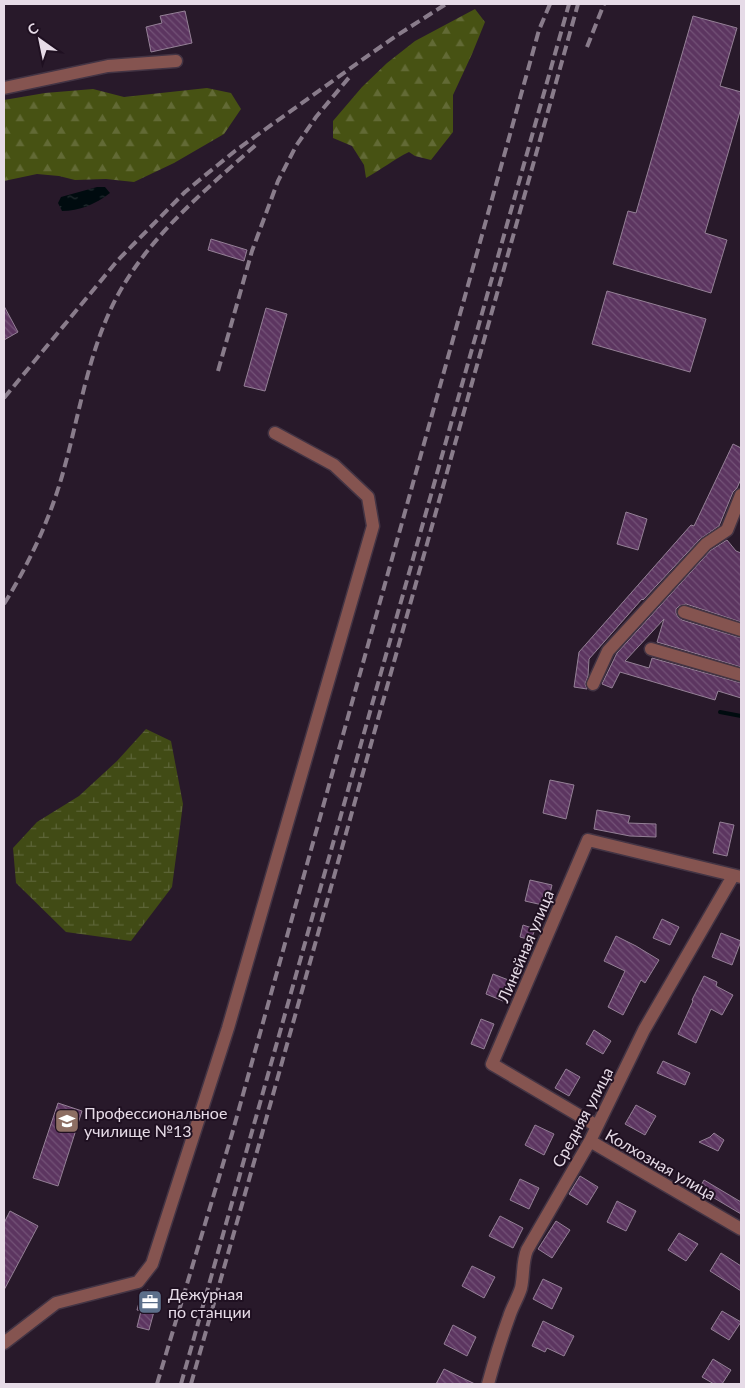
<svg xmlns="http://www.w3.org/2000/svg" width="745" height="1388" font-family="Lato,sans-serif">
  <defs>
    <pattern id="forest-firs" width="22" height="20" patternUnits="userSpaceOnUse" patternTransform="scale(1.25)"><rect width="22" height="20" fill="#475213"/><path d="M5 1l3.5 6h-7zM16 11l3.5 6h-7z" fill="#626a35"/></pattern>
    <pattern id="wetland-marsh" width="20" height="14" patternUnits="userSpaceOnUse" patternTransform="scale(1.25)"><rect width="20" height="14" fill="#414b15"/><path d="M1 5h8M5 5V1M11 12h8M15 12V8" fill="none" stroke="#5c6437"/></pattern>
    <pattern id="water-ripples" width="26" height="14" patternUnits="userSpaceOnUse" patternTransform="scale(1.25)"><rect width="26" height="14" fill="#000b0f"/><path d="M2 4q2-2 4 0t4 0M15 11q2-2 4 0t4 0" fill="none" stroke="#252e32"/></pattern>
    <pattern id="building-back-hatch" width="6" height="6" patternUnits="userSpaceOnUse" patternTransform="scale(1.25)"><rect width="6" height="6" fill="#5c3560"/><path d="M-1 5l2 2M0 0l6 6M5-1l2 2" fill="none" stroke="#735277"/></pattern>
  </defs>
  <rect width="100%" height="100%" fill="#28192a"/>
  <!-- forest -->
  <path fill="url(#forest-firs)" d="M475 9 485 22 472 54 453 95V132L431 160 415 156 409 152C394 159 381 170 366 178L364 165 352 146 333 138V121L362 87 387 63 415 41Z
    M207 88 231 93 241 109 224 134 174 163 134 182 106 179 75 180 59 176 37 174 4 181V100L45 93 93 89 124 97Z"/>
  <!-- wetland -->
  <path fill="url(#wetland-marsh)" d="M146 729 171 741 183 804 172 887 131 941 66 932 16 883 13 848 37 822 79 796 117 761Z"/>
  <!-- water -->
  <path fill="url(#water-ripples)" d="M97 187H105L110 193C96 204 79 211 62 211L58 203 61 197Z"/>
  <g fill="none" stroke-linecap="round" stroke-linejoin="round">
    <!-- stream -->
    <path stroke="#000b0f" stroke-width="4" d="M720 712 741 716"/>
  </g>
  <!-- building -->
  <path fill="url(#building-back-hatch)" stroke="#948096" d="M185 11 192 43 151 52 146 27 162 23 160 16Z
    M693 16 737 28 720 86 741 92V108L705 233 727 240 711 293 613 264 628 211 636 213Z
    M211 239 247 250 244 261 208 250Z
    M607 291 706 319 690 372 592 344Z
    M4 306 18 332 4 340Z
    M266 308 287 314 265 391 244 386Z
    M733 444 741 448V479L737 488 733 492 719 526 700 539 643 600 642 599 589 659 588 676 585 684 587 689 574 687 579 652 691 525 694 526Z
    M626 512 647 519 638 550 617 544Z
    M727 540 736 551 741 553V622L686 604 679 606 676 609V613L678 617 682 620 741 638V667L657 642 664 619 625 661 649 668 652 658 741 683V698L718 691 715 700 620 672 612 688 602 684 617 653 711 550Z
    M550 780 574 785 566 819 543 813Z
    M597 810 630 816 628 823 656 824V837L630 836 594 829Z
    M720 822 734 825 727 856 713 853Z
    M530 880 552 885 547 906 525 901Z
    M662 919 679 927 670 945 653 938Z
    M523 925 535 929 531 940 520 937Z
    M721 933 741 941 732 965 712 957Z
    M616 936 636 946 659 960 645 983 641 980 623 1015 608 1007 625 971 604 961Z
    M493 974 511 981 503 1001 486 994Z
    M704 976 717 982 716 986 733 995 722 1015 711 1009 696 1043 678 1034 693 1001 692 1000Z
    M481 1019 494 1024 484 1049 471 1044Z
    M594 1030 611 1041 603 1054 586 1044Z
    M663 1061 690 1073 685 1085 657 1073Z
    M566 1069 580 1077 569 1096 555 1088Z
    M58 1103 82 1111 58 1186 33 1178Z
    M636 1105 656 1116 645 1135 625 1124Z
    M535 1125 554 1134 544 1155 525 1145Z
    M714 1133 724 1140 718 1151 699 1142 710 1137Z
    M580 1176 598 1187 587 1205 569 1194Z
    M520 1179 539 1188 529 1209 510 1200Z
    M704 1180 741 1202V1214L699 1189Z
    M617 1201 636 1211 626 1231 607 1222Z
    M10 1211 38 1226 4 1290V1223Z
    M500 1216 523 1228 513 1248 489 1236Z
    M556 1221 570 1230 552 1258 538 1249Z
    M679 1233 698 1244 686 1261 668 1250Z
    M721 1253 741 1266V1291L710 1271Z
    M472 1266 495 1277 484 1298 462 1286Z
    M543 1279 562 1288 552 1309 533 1299Z
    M147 1290 159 1293 149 1330 137 1327 141 1311 137 1310 141 1295 145 1296Z
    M722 1311 741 1322 729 1340 711 1329Z
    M543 1321 574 1336 564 1356 547 1348 545 1352 532 1346Z
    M453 1325 476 1337 467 1356 444 1344Z
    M713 1359 731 1370 722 1384H714L702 1377Z
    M444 1369 475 1384H436Z"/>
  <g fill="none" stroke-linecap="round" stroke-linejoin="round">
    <defs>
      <path id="minor" d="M4 88 108 66 176 61
        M684 612 741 630
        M651 649 741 675
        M593 684 608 651 706 544 727 530 741 495
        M597 1126 492 1064 588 840 741 877
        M590 1141 741 1229
        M4 1343 56 1303 138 1282 152 1264 228 1028 373 526 368 497 334 465 275 433
        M488 1384C494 1362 501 1339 509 1317 512 1307 518 1298 521 1288 524 1275 522 1262 527 1250L590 1141 644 1030 733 876"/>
    </defs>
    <!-- minor casing -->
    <use href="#minor" stroke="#433444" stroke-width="15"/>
    <!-- minor -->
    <use href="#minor" stroke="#855450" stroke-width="12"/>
    <!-- rail -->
    <path stroke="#897c8b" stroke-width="4" stroke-dasharray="10 5" stroke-linecap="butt" d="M587 47 604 4
      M218 371 252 251 278 181 296 146 316 117 352 74
      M4 398 118 260 185 192 203 177 235 151 359 62 396 36 446 4
      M4 604C30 562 51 517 64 469 81 408 90 341 123 286 157 229 209 187 258 143
      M157 1384 232 1134 539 30 550 4
      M181 1384 569 4
      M191 1384 260 1141 578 4"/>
  </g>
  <!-- icons -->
  <defs>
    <symbol id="university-square" viewBox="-11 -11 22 22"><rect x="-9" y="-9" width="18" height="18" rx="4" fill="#8d6e63" stroke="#1f1021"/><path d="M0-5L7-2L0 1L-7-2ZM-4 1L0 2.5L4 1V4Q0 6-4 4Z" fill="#fff"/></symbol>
    <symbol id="office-square" viewBox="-11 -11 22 22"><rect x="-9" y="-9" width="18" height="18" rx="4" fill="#5c6f8a" stroke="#1f1021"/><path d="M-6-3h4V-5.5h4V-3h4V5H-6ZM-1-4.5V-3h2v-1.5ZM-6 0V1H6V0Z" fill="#fff"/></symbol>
  </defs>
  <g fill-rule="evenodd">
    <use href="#university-square" x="53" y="1107" width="28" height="28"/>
    <use href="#office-square" x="136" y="1288" width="28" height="28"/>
  </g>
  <g text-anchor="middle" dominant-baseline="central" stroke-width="4" stroke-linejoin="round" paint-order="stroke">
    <!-- street labels -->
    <g font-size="16" fill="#e6dbe7" stroke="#1f1021">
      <text transform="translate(525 946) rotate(-67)">Линейная улица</text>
      <text transform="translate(582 1117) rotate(-62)">Средняя улица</text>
      <text transform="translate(661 1164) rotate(30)">Колхозная улица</text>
    </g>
    <!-- poi labels -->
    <g font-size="16" fill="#e6dbe7" stroke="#1f1021" text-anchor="start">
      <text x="84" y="1112">Профессиональное<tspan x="84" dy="18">училище №13</tspan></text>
      <text x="168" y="1293">Дежурная<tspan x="168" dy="18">по станции</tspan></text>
    </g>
  </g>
  <!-- border -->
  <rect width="745" height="1388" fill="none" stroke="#e6dbe7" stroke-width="10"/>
  <!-- north arrow -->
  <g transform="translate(40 40) rotate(327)" stroke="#1f1021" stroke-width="4" paint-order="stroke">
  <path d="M0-4L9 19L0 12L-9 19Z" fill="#e6dbe7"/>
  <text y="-8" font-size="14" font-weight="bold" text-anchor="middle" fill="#e6dbe7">С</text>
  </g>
</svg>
